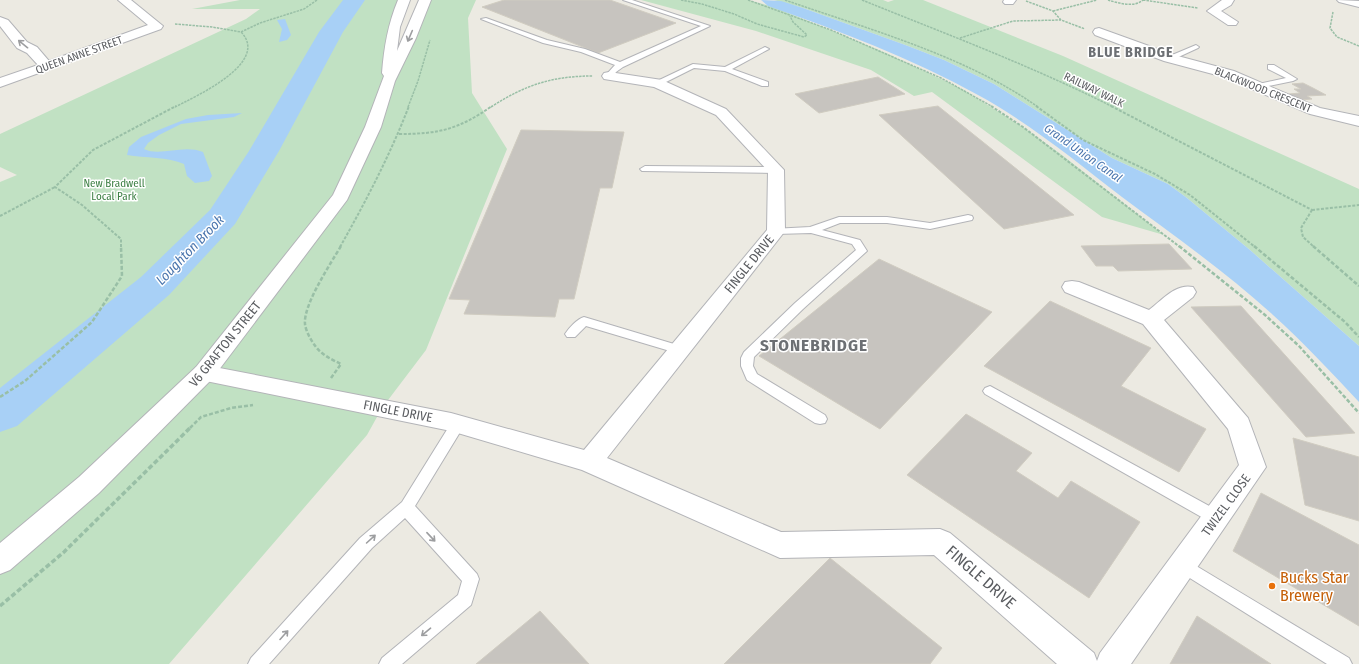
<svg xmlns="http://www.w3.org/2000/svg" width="1359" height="664" font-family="'Fira Sans Condensed',sans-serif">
  <rect width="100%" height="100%" fill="#eceae2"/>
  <!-- green -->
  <path fill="#c1e1c3" d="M240 0H404L388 79 423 0H476L468 18 472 93 507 149 426 350 382 408 367 435 169 664H0V182L17 175 0 167V134L246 19 260 9H192Z
    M641 0H748L774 7 886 53 962 89 1023 127 1062 155 1164 235 1102 217 932 92 914 96 871 70 756 31Z
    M774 0H883L888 2 894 0H923L1063 56 1359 189V346L1250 250 1187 198 1168 184 1112 158 994 84 944 60 908 46 803 8Z"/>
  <!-- water -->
  <path fill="#a8d0f6" d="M761 0 781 1 803 8 908 46 944 60 994 84 1112 158 1168 184 1187 198 1250 250 1359 346V402C1331 372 1303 342 1273 315 1226 272 1173 235 1122 197 1077 162 1028 122 978 95 911 58 840 31 768 6Z
    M285 19 291 35 287 40 279 42 282 29 277 20Z
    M242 113 234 117 181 124 159 135 148 143 144 149C160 157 183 144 203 152L212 176 209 181 195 183 187 176 184 164C168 157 145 158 127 155L129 147 141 137 186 119 208 115Z"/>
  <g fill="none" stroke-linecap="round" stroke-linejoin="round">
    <!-- river -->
    <path fill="#a8d0f6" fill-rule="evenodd" d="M343 0H365L343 32 279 151 235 224 169 295 17 426 0 432V388L141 277 210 210 249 151 319 32Z"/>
  </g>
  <!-- building -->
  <path fill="#c7c4bf" stroke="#d0ccc1" d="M504 0H610L676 23 598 53 482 7Z
    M878 77 905 94 819 113 795 94Z
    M1303 83 1313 88 1326 95 1307 96 1312 99 1300 100 1289 94 1300 93 1294 89H1301L1292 84Z
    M938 106 1074 215 1004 229 879 115Z
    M521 130 624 132 612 188H600L574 299H559L555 317 464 314 470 300 449 299Z
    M1169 244 1192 269 1118 271 1113 266H1096L1081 246Z
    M879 259 992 312 880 429 759 356Z
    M1050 301 1151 348 1121 386 1206 429 1179 472 984 366Z
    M1241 306 1355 433 1306 437 1191 307Z
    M966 414 1032 453 1016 471 1058 498 1071 481 1140 522 1089 598 907 475Z
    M1293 438 1359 457V521L1305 505Z
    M1261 493 1359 545V626L1233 551Z
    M830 558 942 648 930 664H724Z
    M540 611 589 664H476Z
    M1197 616 1271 664H1170Z"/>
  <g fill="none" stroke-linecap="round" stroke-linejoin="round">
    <defs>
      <path id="service" d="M623 0H632L710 26 623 67 616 72 612 78H609L605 76 615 65 581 52 543 43 481 19 486 18 547 40 585 49 620 62 701 26Z
        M1196 45 1199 47 1198 48 1172 60H1166L1165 58Z
        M765 47 769 49 767 50 732 69 768 82V86H762L725 71 694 68 660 85H654L653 83 693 64 725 67Z
        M1268 65H1274L1297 79 1293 81 1254 89V85L1286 78 1268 69Z
        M645 166 776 167 781 170 776 173 642 171 640 169Z
        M968 215 972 216 973 218 972 220 930 229 887 223H840L822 230 860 240 867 251 803 309 754 357 753 366 757 374 825 415 827 419 825 423 820 424 815 423 747 380 741 366V358L744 352 795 303 856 250 852 244 811 233 776 234 771 231 772 229 810 227 839 217H887L930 223Z
        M584 317 684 347 686 350 684 353 680 354 586 326 575 337H567L565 334C569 328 577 319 584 317Z
        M990 386 1222 513 1225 518 1222 523 1217 524 1212 523 985 394 983 391 985 388Z
        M458 419 463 420 465 424 415 506 477 574 479 579 471 605 402 664H379L382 658 458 595 462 581 405 518 372 548 269 664H248L251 658 360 538 402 502 453 420Z
        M1183 558 1349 658 1352 664H1327L1177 570 1175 565 1177 560Z"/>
      <path id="minor" d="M118 0H131L163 26 161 29 0 87V78L38 65 27 53 17 48 0 26V17L8 20 27 42 37 47 49 61 148 25Z
        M1004 0H1016L1013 4H1005L1003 2Z
        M1222 0H1234L1231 5 1221 11 1238 22 1236 25H1228L1207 11Z
        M1337 0 1359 1V7L1339 2Z
        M1099 28 1174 55 1234 71 1320 108 1359 116V126L1310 114 1224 77 1164 61 1095 35 1093 32 1095 29Z
        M609 72 662 80 726 109 784 170 785 231 607 458 781 532 940 529 950 533 1094 653 1097 661 1100 653 1239 465 1228 429 1143 324 1065 292 1062 287 1065 282 1072 281 1079 282 1149 310C1162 300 1176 283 1193 287L1196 292 1193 297 1164 320 1248 418 1266 467 1131 664H1057L934 555 780 558 582 470 451 431 196 379 192 373 196 367 204 365 451 413 584 450 767 230 768 171 716 115 654 87 604 79 602 76 604 73Z"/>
      <path id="tertiary" d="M398 0H410L400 27 397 51 419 0H431L416 38 395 81 381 127 347 200 212 379 99 493 10 570 0 574V543L79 477 196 367 333 195 365 127 384 76 382 73C384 47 388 24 398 0Z"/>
    </defs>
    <!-- service casing -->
    <use href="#service" stroke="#b3b4b8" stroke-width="2"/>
    <!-- minor casing -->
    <use href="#minor" stroke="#b3b4b8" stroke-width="2"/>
    <!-- tertiary casing -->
    <use href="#tertiary" stroke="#b3b4b8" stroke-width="2"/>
    <!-- path-far3 -->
    <path stroke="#99bfa6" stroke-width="1.5" stroke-dasharray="2.5 1" stroke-linecap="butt" d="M681 0 702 4 734 14 757 24 804 37 807 35 793 22 790 16
      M748 0 831 30 941 78 993 107
      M785 0C868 29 966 56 1038 107
      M862 0C946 34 1032 66 1113 107
      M1108 0C1118 3 1134 8 1143 0
      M1143 0 1198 8
      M1026 1 1053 11 1061 20 1085 29
      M1053 11 1097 0
      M1333 12 1330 28 1337 37 1359 46
      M175 24 212 27 241 32 260 23 304 9 317 0
      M960 38 1013 21 1061 20
      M175 107C194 97 271 63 241 32
      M408 107 418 81 430 40
      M491 107C525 85 552 76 593 76"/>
    <!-- path-far2 -->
    <path stroke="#99bfa6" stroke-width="2" stroke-dasharray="3 1.5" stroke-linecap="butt" d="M991 106 1023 127 1180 247
      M1036 106 1083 140 1155 174 1190 195 1255 247
      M1111 106 1312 210
      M399 134C440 134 459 129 492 106
      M1312 210 1301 228 1303 237 1314 247
      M1312 210 1359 205
      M0 216 55 187
      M121 247V239L82 205 55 187 93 150 176 106
      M340 247C366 201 390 155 409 106"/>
    <!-- path-far1 -->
    <path stroke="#99bfa6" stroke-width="2.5" stroke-dasharray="4 2" stroke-linecap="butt" d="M1179 246 1265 315 1299 346 1359 413
      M1254 246 1345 322 1359 337
      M1313 246 1359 286
      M331 378 341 364C335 361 328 358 322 353 315 348 306 333 305 324 303 305 331 263 341 246
      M0 397 25 381 92 322 122 276 121 246
      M190 428 201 417 231 408 253 405"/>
    <!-- path -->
    <path stroke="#99bfa6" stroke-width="3.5" stroke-dasharray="5 2.5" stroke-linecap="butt" d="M0 606 64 552 191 427"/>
    <!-- service -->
    <use href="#service" fill="#fff" fill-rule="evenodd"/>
    <!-- minor -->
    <use href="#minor" fill="#fff" fill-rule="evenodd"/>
    <!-- tertiary -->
    <use href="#tertiary" fill="#fff" fill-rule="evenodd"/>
  </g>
  <!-- one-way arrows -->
  <defs><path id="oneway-shaft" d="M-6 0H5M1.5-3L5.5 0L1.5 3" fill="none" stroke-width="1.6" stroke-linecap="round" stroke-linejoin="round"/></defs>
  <g stroke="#9d9ea0">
    <use href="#oneway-shaft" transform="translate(410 36) rotate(113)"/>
    <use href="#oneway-shaft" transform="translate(23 44) rotate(-141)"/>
    <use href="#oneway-shaft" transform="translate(431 537) rotate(47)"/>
    <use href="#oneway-shaft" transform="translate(371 539) rotate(-42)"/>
    <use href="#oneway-shaft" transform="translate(426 632) rotate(140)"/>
    <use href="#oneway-shaft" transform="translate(284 635) rotate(-48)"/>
  </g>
  <!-- markers -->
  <circle fill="#e8710a" stroke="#fff" stroke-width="1.5" cx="1272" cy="586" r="4"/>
  <g text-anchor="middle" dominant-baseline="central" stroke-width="3" stroke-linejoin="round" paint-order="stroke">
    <!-- far-street labels -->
    <g font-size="11" fill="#5b5d61" stroke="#fff">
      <text transform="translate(79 55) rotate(-20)">QUEEN ANNE STREET</text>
      <text transform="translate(1094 90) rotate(26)">RAILWAY WALK</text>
      <text transform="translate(1263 90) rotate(22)">BLACKWOOD CRESCENT</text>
    </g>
    <!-- far-park labels -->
    <g font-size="11" fill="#3c7f43" stroke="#fff">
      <text x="114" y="183">New Bradwell<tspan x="114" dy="13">Local Park</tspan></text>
    </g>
    <!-- far-water labels -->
    <g font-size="12" font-style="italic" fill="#4b76ae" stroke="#fff">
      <text transform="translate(1083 153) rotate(35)">Grand Union Canal</text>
    </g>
    <!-- street labels -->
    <g font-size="13" fill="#5b5d61" stroke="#fff">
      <text transform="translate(749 264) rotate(-51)">FINGLE DRIVE</text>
      <text transform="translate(225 344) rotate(-51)">V6 GRAFTON STREET</text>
      <text transform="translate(398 411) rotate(11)">FINGLE DRIVE</text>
      <text transform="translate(1226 505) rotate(-54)">TWIZEL CLOSE</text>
    </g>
    <!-- far-district labels -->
    <g font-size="14" font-weight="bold" letter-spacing="1" fill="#6c6f73" stroke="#fff">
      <text x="1131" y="52">BLUE BRIDGE</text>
    </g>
    <!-- water labels -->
    <g font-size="14" font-style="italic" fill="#4b76ae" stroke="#fff">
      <text transform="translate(190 250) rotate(-46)">Loughton Brook</text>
    </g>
    <!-- near-street labels -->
    <g font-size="16" fill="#5b5d61" stroke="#fff">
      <text transform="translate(981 577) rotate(41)">FINGLE DRIVE</text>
    </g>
    <!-- near-food labels -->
    <g font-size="16" fill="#c56008" stroke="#fff" text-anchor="start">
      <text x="1280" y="577">Bucks Star<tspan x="1280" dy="18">Brewery</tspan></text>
    </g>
    <!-- district labels -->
    <g font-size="17" font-weight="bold" letter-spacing="1" fill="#6c6f73" stroke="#fff">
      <text x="814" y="345">STONEBRIDGE</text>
    </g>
  </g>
</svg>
